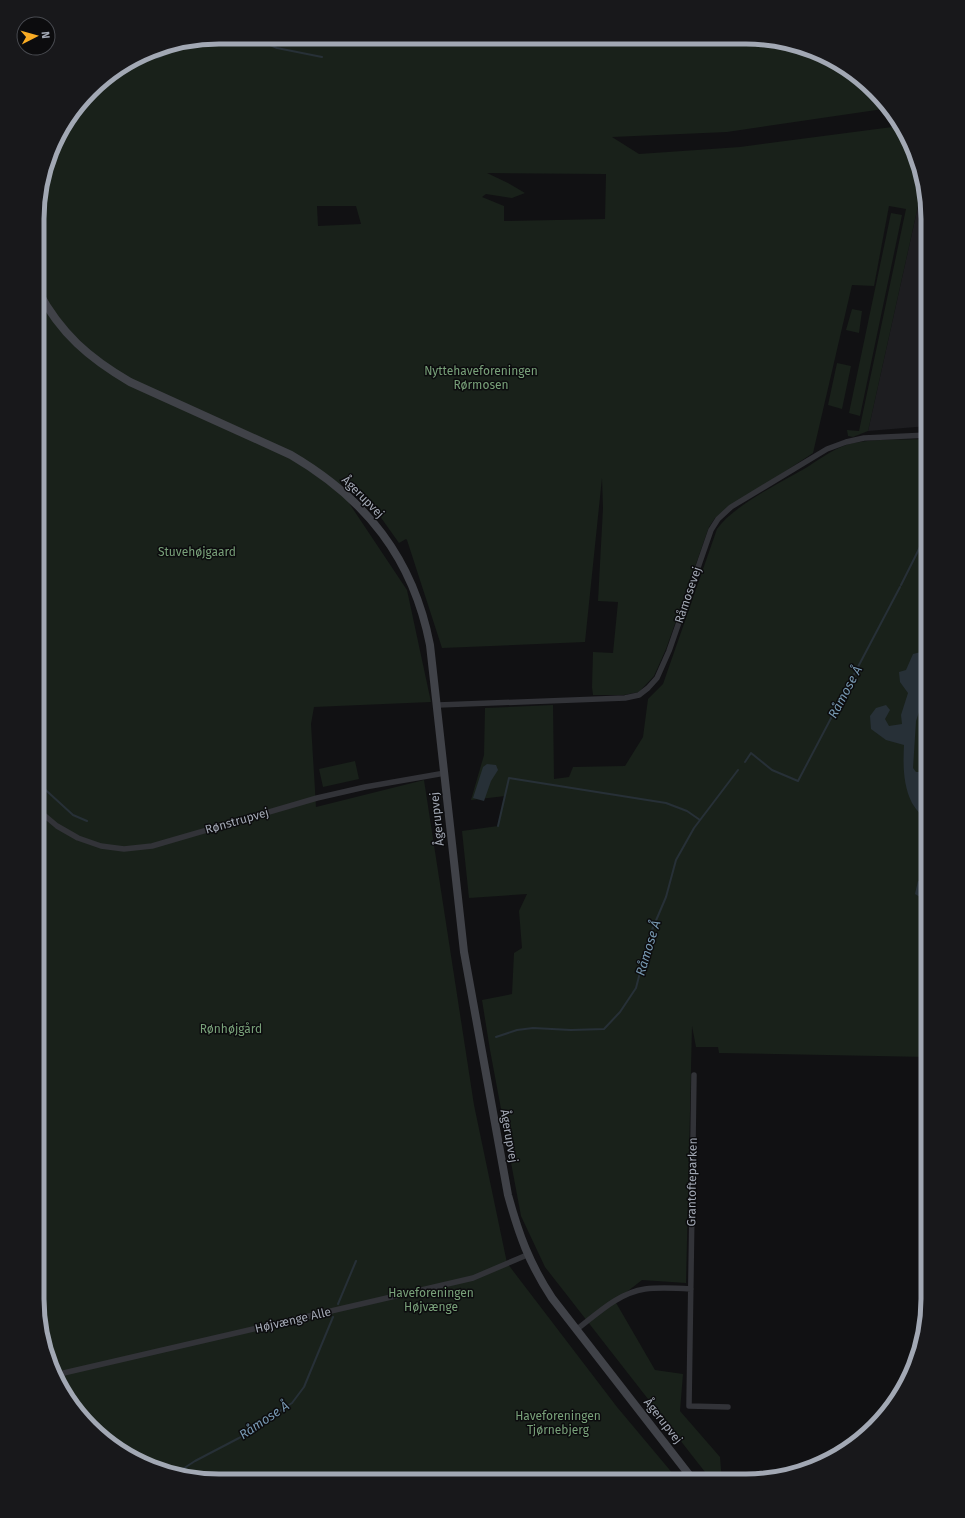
<svg xmlns="http://www.w3.org/2000/svg" width="965" height="1518" font-family="'Fira Sans',sans-serif">
  <rect width="100%" height="100%" fill="#111113"/>
  <!-- built -->
  <path fill="#1d1d20" d="M922 188 928 219V426L868 431Z"/>
  <!-- green -->
  <path fill="#19211a" fill-rule="evenodd" d="M219 37 770 39 815 51 856 75 890 108 727 132 612 137 639 154 740 147 900 126 914 149 922 188 868 431 853 437 848 436 847 430 859 431 906 209 889 206 874 286 852 285 813 453 715 518 709 527 666 649 654 676 639 692 624 695H593L592 687 593 652 613 653 618 602 598 601 603 508 602 478 585 642 442 648 407 540 406 539 399 543 377 512 339 479 349 503 407 590 431 702 314 707 311 724 316 807 424 780 474 1105 507 1263 617 1407 679 1481 196 1479 150 1467 109 1443 75 1410 51 1369 37 1299 38 256 46 253 38 250 39 196 56 139 99 82 150 51ZM487 173 606 174 605 219 504 221V206L482 197 486 194 512 198 525 193 508 183ZM317 206H356L361 224 318 226Z
    M891 213 902 215 860 416 849 413Z
    M852 309 862 311 859 333 846 330Z
    M837 363 851 366 842 409 828 405Z
    M928 439V1057L719 1053 718 1047H696L692 1026 686 1283 642 1280 615 1301 655 1370 683 1374 680 1411 720 1457 722 1481H712L545 1267 521 1216 490 1050 482 1000 512 994 514 953 522 948 519 911 527 894 469 898 462 831 498 826 505 796 471 800 484 755 485 708 553 705 554 779 569 777 573 767 625 766 643 737 648 699 663 684 717 529C733 506 778 484 804 469 817 461 831 450 846 445 869 438 904 440 928 439Z
    M355 761 359 779 323 787 319 769Z"/>
  <!-- water -->
  <path fill="#273037" d="M921 652 923 663 920 677 928 681V704L920 709 916 721 913 768 916 772H928V784L921 787 928 799V823C923 817 916 810 912 803 903 785 903 765 904 745L886 740 871 729 870 716 876 708 886 705 890 710 885 719 889 726 902 724 901 715 908 693 900 682 899 672 906 670 913 654Z
    M487 764 496 765 498 770 491 781 484 801 473 798 483 767Z
    M918 881 928 883V902L915 894Z"/>
  <g fill="none" stroke-linecap="round" stroke-linejoin="round">
    <!-- stream -->
    <path stroke="#273037" stroke-width="2" d="M218 37 263 42 277 48 322 57
      M142 56C158 61 162 57 174 46
      M901 585 928 531
      M745 762 751 753 772 770 798 781 900 587
      M38 783 73 815 87 821
      M498 826 509 778 666 803 687 811 700 820
      M496 1037 517 1030 533 1028 571 1030 604 1029 620 1012 636 988 649 937 666 897 676 860 694 828 738 770
      M338 1304 356 1261
      M175 1474 195 1461 239 1438 292 1403 304 1387 333 1317"/>
    <!-- street -->
    <path stroke="#323338" stroke-width="5.5" d="M438 705 625 698 639 695 648 688 657 678 669 651 711 530 718 519 731 507 827 449 846 442 864 438 928 435
      M38 810 57 826 78 838 101 846 124 849 152 846 317 798 365 787 445 773
      M694 1075 689 1406 728 1407
      M576 1330C597 1314 618 1293 645 1289 660 1287 676 1288 691 1289
      M55 1375 473 1278 527 1255"/>
    <!-- secondary -->
    <path stroke="#404248" stroke-width="8" d="M38 291C61 334 89 358 130 382L291 455C366 499 413 558 430 645L464 952 508 1195C519 1235 529 1263 552 1298L694 1481"/>
  </g>
  <g text-anchor="middle" dominant-baseline="central" stroke-width="3" stroke-linejoin="round" paint-order="stroke">
    <!-- park labels -->
    <g font-size="12" fill="#78a079" stroke="#0c0c0e">
      <text x="481" y="371">Nyttehaveforeningen<tspan x="481" dy="14">Rørmosen</tspan></text>
      <text x="197" y="552">Stuvehøjgaard</text>
      <text x="231" y="1029">Rønhøjgård</text>
      <text x="431" y="1293">Haveforeningen<tspan x="431" dy="14">Højvænge</tspan></text>
      <text x="558" y="1416">Haveforeningen<tspan x="558" dy="14">Tjørnebjerg</tspan></text>
    </g>
    <!-- street labels -->
    <g font-size="12" fill="#a2a8b4" stroke="#0c0c0e">
      <text transform="translate(363 497) rotate(45)">Ågerupvej</text>
      <text transform="translate(688 595) rotate(-71)">Råmosevej</text>
      <text transform="translate(437 819) rotate(-96)">Ågerupvej</text>
      <text transform="translate(237 821) rotate(-16)">Rønstrupvej</text>
      <text transform="translate(509 1136) rotate(80)">Ågerupvej</text>
      <text transform="translate(692 1182) rotate(-89)">Grantofteparken</text>
      <text transform="translate(293 1320) rotate(-13)">Højvænge Alle</text>
      <text transform="translate(663 1421) rotate(52)">Ågerupvej</text>
    </g>
    <!-- water labels -->
    <g font-size="13" font-style="italic" fill="#7798b1" stroke="#0c0c0e">
      <text transform="translate(845 692) rotate(-62)">Råmose Å</text>
      <text transform="translate(648 948) rotate(-73)">Råmose Å</text>
      <text transform="translate(264 1420) rotate(-34)">Råmose Å</text>
    </g>
  </g>
  <!-- crop -->
  <path d="M0 0H965V1518H0ZM219 44H746A175 175 0 0 1 921 219V1299A175 175 0 0 1 746 1474H219A175 175 0 0 1 44 1299V219A175 175 0 0 1 219 44Z" fill="#18181b" fill-rule="evenodd"/>
  <path fill="none" stroke="#a2a8b4" stroke-width="5" d="M219 44H746A175 175 0 0 1 921 219V1299A175 175 0 0 1 746 1474H219A175 175 0 0 1 44 1299V219A175 175 0 0 1 219 44Z"/>
  <!-- north arrow -->
  <g transform="translate(36 36) rotate(84)"><circle r="19" fill="#0c0c0e" stroke="#484a50"/>
  <path d="M0-3L7 15L0 10L-7 15Z" fill="#f9ac24"/>
  <text y="-6" font-size="11" font-weight="bold" text-anchor="middle" fill="#a2a8b4">N</text>
  </g>
</svg>
